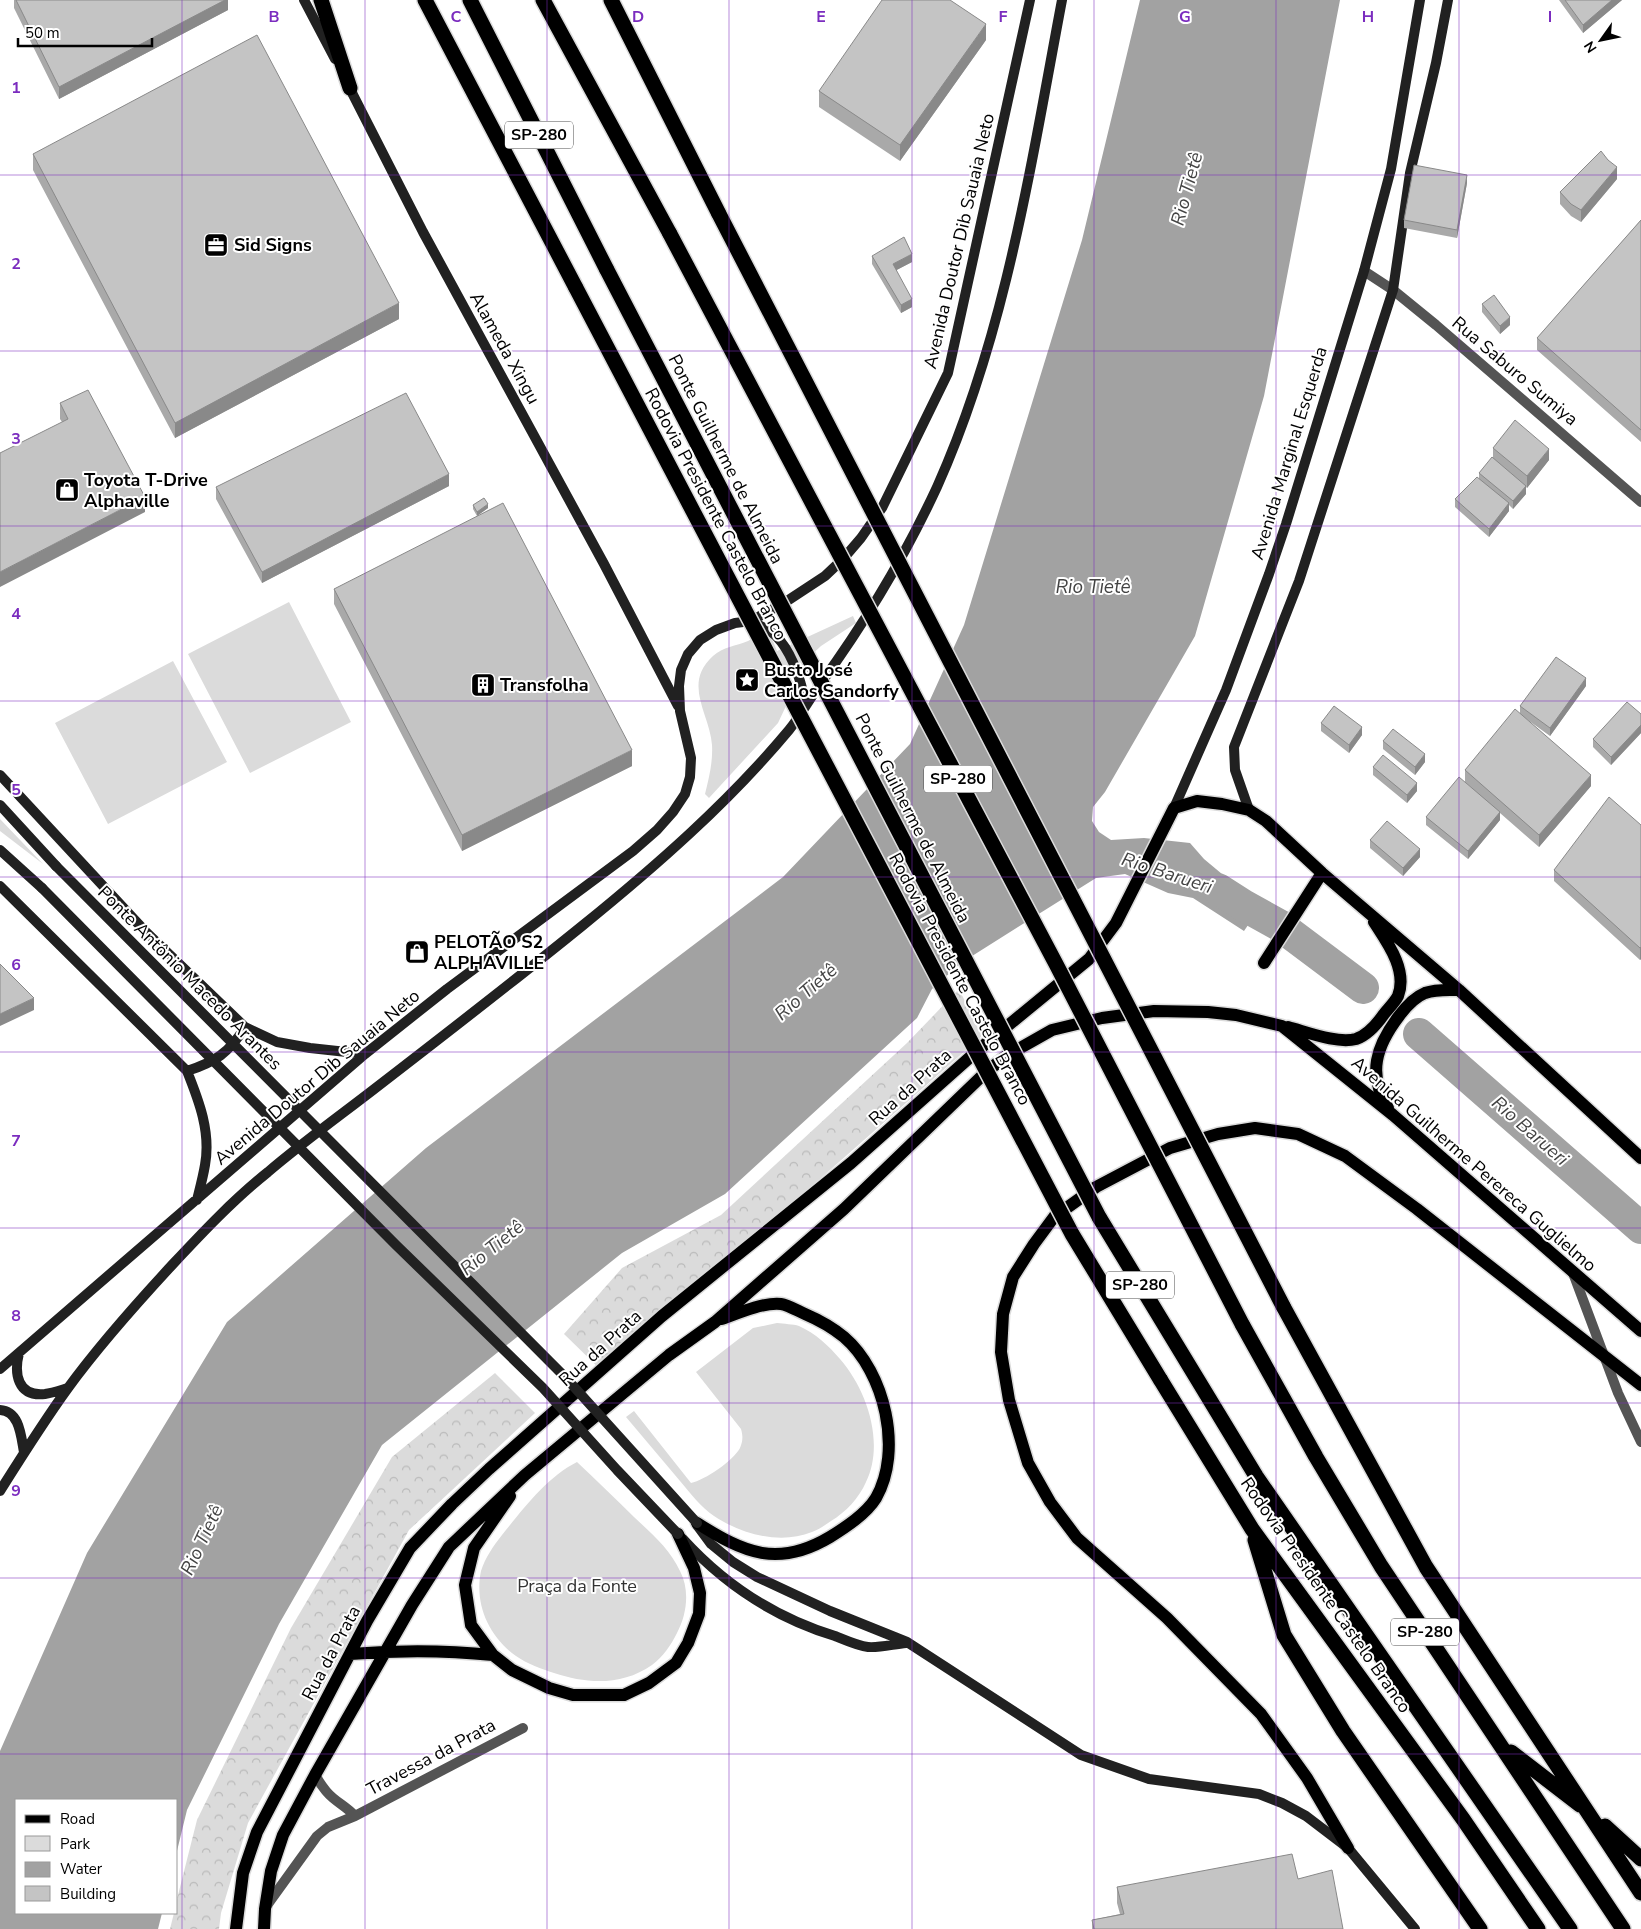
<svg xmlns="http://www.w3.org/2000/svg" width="1641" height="1929" font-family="'Nunito Sans',sans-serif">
  <defs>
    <pattern id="forest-crowns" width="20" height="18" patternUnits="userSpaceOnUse" patternTransform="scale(1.25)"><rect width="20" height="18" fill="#dbdbdb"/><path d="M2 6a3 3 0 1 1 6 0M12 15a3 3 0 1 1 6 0" fill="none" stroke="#bababa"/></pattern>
  </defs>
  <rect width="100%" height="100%" fill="#fff"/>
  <!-- forest -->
  <path fill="url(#forest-crowns)" d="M959 989 982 1036 602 1371 564 1334 622 1268 721 1215 907 1043Z
    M495 1373 535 1413 409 1530 248 1823 221 1913 219 1929H170L174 1913H176V1903L197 1820 291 1628 392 1457Z"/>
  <!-- park -->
  <path fill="#dbdbdb" d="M289 602 351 722 250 773 188 654Z
    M853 616 856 623 821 646 788 677 786 706 778 723 709 798 705 794C709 778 713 762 712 745 710 714 682 684 713 656 723 647 736 646 748 641 755 637 762 633 768 629L777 651Z
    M173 661 227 762 108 824 55 723Z
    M0 819 43 864 0 831Z
    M777 1323C784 1324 793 1324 799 1326 815 1333 829 1346 840 1359 867 1390 885 1443 866 1482 859 1498 846 1512 831 1521 825 1525 818 1530 812 1532 780 1545 741 1534 714 1516 701 1507 690 1493 680 1481 662 1460 644 1438 626 1417L634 1411 691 1483C705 1480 733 1461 740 1448 743 1441 743 1436 741 1429L696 1372 753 1328Z
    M577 1462C596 1480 615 1498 634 1517 651 1533 670 1549 680 1571 690 1590 687 1614 677 1633 671 1645 663 1657 652 1665 622 1686 587 1684 554 1673 542 1669 527 1664 516 1656 489 1637 474 1604 481 1571 485 1558 494 1545 502 1535 523 1509 547 1477 577 1462Z"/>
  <!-- water -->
  <path fill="#a2a2a2" d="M1140 0H1340L1264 396 1195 636 1105 792 1093 807 1092 821 1099 832 1111 840 1144 838 1190 843 1204 859 1234 884 1265 900 1244 931 1193 898 1168 893 1125 874 1096 878 961 963 932 989 917 1018 725 1194 622 1253 382 1445 279 1624 187 1810 176 1855V1800H16V1913H162L158 1929H0V1751L87 1553 227 1322 426 1148 783 877 910 744 964 625 1082 240Z"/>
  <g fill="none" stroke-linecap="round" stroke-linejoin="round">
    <!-- river -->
    <path stroke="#a2a2a2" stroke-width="32" d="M1218 889 1243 905 1279 925 1363 988
      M1419 1034 1641 1228"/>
    <defs>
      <path id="primary" d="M1264 963 1322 873
        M1288 1027C1307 1032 1337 1044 1356 1039 1368 1035 1377 1024 1384 1014 1388 1009 1395 1002 1398 996 1408 970 1387 942 1374 922
        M1388 1108C1367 1074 1376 1046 1399 1016 1405 1008 1415 997 1425 993 1436 989 1447 990 1459 990
        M510 1496 474 1548 465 1585 471 1625 493 1655 512 1670 549 1688 573 1695H624L649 1683 676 1663 688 1643 699 1614 700 1593 694 1568 678 1534
        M697 1523C744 1553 778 1568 830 1537 846 1527 866 1514 876 1498 903 1451 885 1372 844 1337 833 1328 819 1320 805 1314 798 1311 788 1305 781 1304 764 1302 738 1313 722 1319
        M350 1654C398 1650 445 1650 493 1655
        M1348 1848 1307 1778 1261 1714 1167 1618 1077 1538 1050 1502 1028 1463 1009 1400 1001 1352 1003 1314 1013 1277 1034 1244 1054 1217 1096 1187 1170 1148 1218 1134 1255 1128 1298 1134 1345 1156 1417 1209 1641 1385
        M236 1929 243 1873 257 1832 367 1621 410 1548 452 1504 489 1469 662 1316 851 1163 977 1051 1089 959 1116 923 1174 808 1197 801 1222 804 1249 810 1266 821 1322 873 1459 990 1641 1158
        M264 1929 265 1909 271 1871 283 1835 315 1775 412 1605 449 1547 525 1475 669 1355 715 1322 844 1209 985 1073 1006 1056 1052 1030 1102 1018 1154 1011 1208 1012 1236 1015 1282 1026 1393 1115 1641 1331"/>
      <path id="motorway" d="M321 0 350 88
        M425 0 576 288
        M470 0 607 270
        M543 0 670 234
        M611 0 719 214
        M1099 1217 1256 1476 1570 1929
        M1283 1306 1426 1567 1641 1893
        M1242 1324 1316 1457 1381 1566 1623 1929
        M1160 1379 1252 1529 1463 1819 1538 1929
        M1255 1540 1284 1635 1343 1731 1480 1929
        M1511 1752 1580 1805
        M1605 1826 1641 1859"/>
    </defs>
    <!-- primary casing -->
    <use href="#primary" stroke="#dbdbdb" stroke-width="15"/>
    <!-- motorway casing -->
    <use href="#motorway" stroke="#dbdbdb" stroke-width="18"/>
    <!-- minor -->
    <path stroke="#545454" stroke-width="10" d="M1364 271 1393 290 1436 325 1641 502
      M1573 1273 1618 1393 1641 1442
      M315 1775C320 1783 325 1792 333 1798 340 1804 348 1808 355 1816
      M265 1908 317 1836 328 1827 355 1816 523 1728"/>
    <!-- secondary -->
    <path stroke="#212121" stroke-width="10" d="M304 0 335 59
      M347 83 423 232 604 564 678 706
      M752 621C760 626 770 630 776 636 793 653 801 681 806 704
      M0 775 144 930 245 1027 277 1042 310 1048 365 1054
      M0 805 56 866
      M1174 808 1226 690 1269 574 1286 524 1364 271 1391 169 1420 0
      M1249 810 1235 770 1234 747 1299 581 1393 290 1410 173 1436 63 1448 0
      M0 850 42 888
      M0 886 187 1071C199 1101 211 1132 205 1165 203 1177 200 1188 197 1200
      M187 1071C215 1062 229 1053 245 1027
      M19 1353C14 1373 17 1397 45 1394 52 1393 61 1390 68 1388
      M0 1369 365 1054 447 989 633 851 657 830 673 812 685 794 690 777 691 758 680 711 679 686 681 670 688 654 700 640 716 630 735 623 751 621 787 601 825 576 843 559 861 538 882 508 948 373 1030 0
      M0 1410C20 1411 21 1437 24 1452
      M0 1491C22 1456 44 1421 68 1388 100 1344 136 1304 173 1264 203 1232 233 1200 268 1172 302 1143 338 1117 373 1090 443 1036 513 982 582 926 656 866 728 803 789 730 801 715 810 698 821 683 866 621 905 556 937 487 1006 333 1031 164 1062 0
      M697 1525 711 1544 733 1562 757 1577 830 1611 907 1642 1081 1755 1149 1779 1259 1794 1282 1803 1306 1816 1348 1848 1415 1929
      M683 1539C725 1585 776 1618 835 1636 845 1640 858 1646 868 1647 880 1648 894 1644 906 1643"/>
    <!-- primary -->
    <use href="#primary" stroke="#000" stroke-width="12"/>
    <!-- motorway -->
    <use href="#motorway" stroke="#000" stroke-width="15"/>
    <defs>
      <path id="motorway-bridge" d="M719 214 1283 1306
        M670 234 1056 964 1242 1324
        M607 270 1099 1217
        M576 288 1072 1234 1160 1379"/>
    </defs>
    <!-- motorway-bridge casing -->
    <use href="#motorway-bridge" stroke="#dbdbdb" stroke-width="18" stroke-linecap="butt"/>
    <!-- secondary-bridge -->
    <path stroke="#212121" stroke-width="10" d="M56 866 566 1378 697 1523
      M42 888 396 1245 543 1388 617 1470 678 1534"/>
    <!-- motorway-bridge -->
    <use href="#motorway-bridge" stroke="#000" stroke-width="15"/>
  </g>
  <!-- wall -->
  <path fill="#a9a9a9" d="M14 0H228V10L59 99 14 8Z
    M1559 0H1622L1583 33Z
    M986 40 900 161 819 107V91Z
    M33 154 399 319 175 438 33 170Z
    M1617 179 1581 222 1571 216 1560 204V192Z
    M1467 183 1457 238 1404 228V220Z
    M1641 220V442L1537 350V338Z
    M872 256 912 262 896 270 912 307 901 313 872 264Z
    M1482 304 1510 325 1500 334 1482 312Z
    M60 403 145 512 62 422 60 419Z
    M1493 448 1549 460 1527 488 1526 487V494L1513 509 1509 505V511L1489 537 1455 507V499L1479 479V473L1493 458Z
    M449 486 262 583 216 499V487Z
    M473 505 488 508 477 516 473 509Z
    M334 589 632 766 462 851 334 604Z
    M1586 686 1550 736 1525 718 1591 786 1539 847 1500 813V820L1468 859 1426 825V817L1478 794 1465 782V770L1520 714V706Z
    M1641 714V733L1611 765 1593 747V739Z
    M1321 723 1362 735 1349 753 1321 731Z
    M1383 741 1425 762 1415 775 1383 749Z
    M1373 767 1417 791 1407 803 1373 775Z
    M1641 825V959L1640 960 1554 881V870Z
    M1370 840 1420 857 1403 876 1370 848Z
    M1298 1879 1343 1929H1092V1920L1120 1914 1117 1903V1887Z"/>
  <!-- shaded-wall -->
  <path fill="#898989" d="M225 0H228V10L59 99V87Z
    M1612 0H1622L1583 33V25Z
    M986 24V40L900 161V145Z
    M1617 167V179L1581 222V210Z
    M1467 175V183L1457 238V230Z
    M912 254V262L893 272V264Z
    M912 299V307L901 313V305Z
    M399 303V319L175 438V423Z
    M1510 317V325L1500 334V326Z
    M1549 449V460L1527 488V476Z
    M449 474V486L262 583V572Z
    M1526 486V494L1513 509V501Z
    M145 497V512L0 587V572Z
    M1509 503V511L1489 537V529Z
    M488 504V508L477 516V512Z
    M1586 678V686L1550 736V728Z
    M1641 725V733L1611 765V757Z
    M1362 727V735L1349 753V745Z
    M632 750V766L462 851V835Z
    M1425 754V762L1415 775V767Z
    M1591 775V786L1539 847V835Z
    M1417 783V791L1407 803V795Z
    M1500 812V820L1468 859V851Z
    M1420 849V857L1403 876V868Z
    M1641 947V959L1640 960V948Z
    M34 998V1010L0 1026V1014Z"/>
  <!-- building -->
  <path fill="#c4c4c4" stroke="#898989" d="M16 0H225L59 87Z
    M882 0H950L986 24 900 145 819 91Z
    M1565 0H1612L1583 25Z
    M257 35 399 303 175 423 33 154Z
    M1601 151 1608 160 1617 167 1581 210 1571 204 1560 192Z
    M1414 165 1467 175 1457 230 1404 220Z
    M1641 220V430L1537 338Z
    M904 237 912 254 893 264 912 299 901 305 872 256Z
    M1494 295 1510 317 1500 326 1482 304Z
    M88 390 145 497 0 572V453L68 419 60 403Z
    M406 393 449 474 262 572 216 487Z
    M1515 420 1549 449 1527 476 1493 448Z
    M1492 457 1526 486 1513 501 1479 473Z
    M1477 477 1509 503 1489 529 1455 499Z
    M484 498 488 504 477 512 473 505Z
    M503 503 632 750 462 835 334 589Z
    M1556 657 1586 678 1550 728 1520 706Z
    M1627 702 1641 714V725L1611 757 1593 739Z
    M1334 706 1362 727 1349 745 1321 723Z
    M1515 709 1591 775 1539 835 1465 770Z
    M1393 729 1425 754 1415 767 1383 741Z
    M1383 755 1417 783 1407 795 1373 767Z
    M1459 777 1500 812 1468 851 1426 817Z
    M1609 797 1641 825V947L1640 948 1554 870Z
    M1387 821 1420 849 1403 868 1370 840Z
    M0 964 34 998 0 1014Z
    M1292 1854 1298 1879 1332 1870 1343 1929H1094L1092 1920 1124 1914 1117 1887Z"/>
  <!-- grid -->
  <path fill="none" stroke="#7b2cbf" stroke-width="1" stroke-opacity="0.55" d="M182 0V1929M365 0V1929M547 0V1929M729 0V1929M912 0V1929M1094 0V1929M1276 0V1929M1459 0V1929M0 175H1641M0 351H1641M0 526H1641M0 701H1641M0 877H1641M0 1052H1641M0 1228H1641M0 1403H1641M0 1578H1641M0 1754H1641"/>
  <!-- icons -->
  <defs>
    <symbol id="office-square" viewBox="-11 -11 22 22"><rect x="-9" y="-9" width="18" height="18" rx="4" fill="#000" stroke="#fff"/><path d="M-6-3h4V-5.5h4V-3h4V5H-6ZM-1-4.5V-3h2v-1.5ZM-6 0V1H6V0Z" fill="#fff"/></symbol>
    <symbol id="shop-square" viewBox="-11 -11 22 22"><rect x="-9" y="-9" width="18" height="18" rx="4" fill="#000" stroke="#fff"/><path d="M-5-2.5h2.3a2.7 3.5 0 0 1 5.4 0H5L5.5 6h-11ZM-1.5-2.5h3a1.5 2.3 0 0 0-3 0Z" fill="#fff"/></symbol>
    <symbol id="sight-square" viewBox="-11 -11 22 22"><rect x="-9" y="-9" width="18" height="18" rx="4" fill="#000" stroke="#fff"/><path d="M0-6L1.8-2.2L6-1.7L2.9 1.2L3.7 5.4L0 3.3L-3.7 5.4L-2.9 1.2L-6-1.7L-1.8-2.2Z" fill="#fff"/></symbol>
    <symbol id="building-square" viewBox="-11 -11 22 22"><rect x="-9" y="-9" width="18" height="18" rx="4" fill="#000" stroke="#fff"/><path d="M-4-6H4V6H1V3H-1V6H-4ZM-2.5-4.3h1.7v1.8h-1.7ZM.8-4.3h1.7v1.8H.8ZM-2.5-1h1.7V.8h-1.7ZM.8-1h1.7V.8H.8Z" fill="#fff"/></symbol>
  </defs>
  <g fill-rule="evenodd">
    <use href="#office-square" x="202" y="231" width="28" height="28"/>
    <use href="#shop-square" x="53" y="476" width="28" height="28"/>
    <use href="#sight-square" x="733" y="666" width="28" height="28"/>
    <use href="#building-square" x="469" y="671" width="28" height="28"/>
    <use href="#shop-square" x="403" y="938" width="28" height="28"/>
  </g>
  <g text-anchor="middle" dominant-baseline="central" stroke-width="4" stroke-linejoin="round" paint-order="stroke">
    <!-- shield labels -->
    <g fill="#fff" stroke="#4c4c4c" stroke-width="1">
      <rect x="505" y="121.5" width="68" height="27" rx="4"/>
      <rect x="924" y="765.5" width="68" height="27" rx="4"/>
      <rect x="1106" y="1271.5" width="68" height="27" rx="4"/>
      <rect x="1391" y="1618.5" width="68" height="27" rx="4"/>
    </g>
    <g font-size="16" font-weight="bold" fill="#000">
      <text x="539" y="135">SP-280</text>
      <text x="958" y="779">SP-280</text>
      <text x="1140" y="1285">SP-280</text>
      <text x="1425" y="1632">SP-280</text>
    </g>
    <!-- street labels -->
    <g font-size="18" fill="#000" stroke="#fff">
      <text transform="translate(959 241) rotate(-77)">Avenida Doutor Dib Sauaia Neto</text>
      <text transform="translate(505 348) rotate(61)">Alameda Xingu</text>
      <text transform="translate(1515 371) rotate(40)">Rua Saburo Sumiya</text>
      <text transform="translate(1289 453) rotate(-73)">Avenida Marginal Esquerda</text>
      <text transform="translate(726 459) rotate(63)">Ponte Guilherme de Almeida</text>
      <text transform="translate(716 514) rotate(62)">Rodovia Presidente Castelo Branco</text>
      <text transform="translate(913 818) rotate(63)">Ponte Guilherme de Almeida</text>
      <text transform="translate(190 978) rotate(45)">Ponte Antônio Macedo Arantes</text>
      <text transform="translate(960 979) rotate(62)">Rodovia Presidente Castelo Branco</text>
      <text transform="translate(317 1077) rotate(-40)">Avenida Doutor Dib Sauaia Neto</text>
      <text transform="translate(910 1087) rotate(-42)">Rua da Prata</text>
      <text transform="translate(1474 1164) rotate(41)">Avenida Guilherme Perereca Guglielmo</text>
      <text transform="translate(600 1348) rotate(-42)">Rua da Prata</text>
      <text transform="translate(1326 1595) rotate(55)">Rodovia Presidente Castelo Branco</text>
      <text transform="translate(331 1653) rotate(-62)">Rua da Prata</text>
      <text transform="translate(431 1757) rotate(-28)">Travessa da Prata</text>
    </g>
    <!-- poi labels -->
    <g font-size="18" font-weight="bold" fill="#000" stroke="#fff" text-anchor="start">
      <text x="234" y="245">Sid Signs</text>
      <text x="84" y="480">Toyota T-Drive<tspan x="84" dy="21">Alphaville</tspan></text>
      <text x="764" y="670">Busto José<tspan x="764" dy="21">Carlos Sandorfy</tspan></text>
      <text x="500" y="685">Transfolha</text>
      <text x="434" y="942">PELOTÃO S2<tspan x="434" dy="21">ALPHAVILLE</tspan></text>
    </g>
    <!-- park labels -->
    <g font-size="18" fill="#323232" stroke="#fff">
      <text x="577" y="1586">Praça da Fonte</text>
    </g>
    <!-- water labels -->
    <g font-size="19" font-style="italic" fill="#434343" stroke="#fff">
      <text transform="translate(1187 189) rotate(-75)">Rio Tietê</text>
      <text x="1093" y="587">Rio Tietê</text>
      <text transform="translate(1167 873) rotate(18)">Rio Barueri</text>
      <text transform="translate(806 992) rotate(-41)">Rio Tietê</text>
      <text transform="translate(1530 1131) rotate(41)">Rio Barueri</text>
      <text transform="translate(492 1248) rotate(-39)">Rio Tietê</text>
      <text transform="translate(202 1540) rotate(-65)">Rio Tietê</text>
    </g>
  </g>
  <g font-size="16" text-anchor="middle" font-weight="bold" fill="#7b2cbf" stroke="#fff" stroke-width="4" stroke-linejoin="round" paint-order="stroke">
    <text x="274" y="22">B</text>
    <text x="456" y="22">C</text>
    <text x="638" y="22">D</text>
    <text x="821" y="22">E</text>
    <text x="1003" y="22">F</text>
    <text x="1185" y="22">G</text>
    <text x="1368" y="22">H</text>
    <text x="1550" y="22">I</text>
    <text x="16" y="93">1</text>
    <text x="16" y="269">2</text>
    <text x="16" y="444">3</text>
    <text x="16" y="619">4</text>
    <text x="16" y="795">5</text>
    <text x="16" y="970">6</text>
    <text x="16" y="1146">7</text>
    <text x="16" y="1321">8</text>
    <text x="16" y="1496">9</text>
  </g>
  <!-- legend -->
  <rect x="15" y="1799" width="162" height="115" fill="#ffffff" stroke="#999999"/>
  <rect x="25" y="1815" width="25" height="8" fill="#000000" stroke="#999999"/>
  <text x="60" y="1824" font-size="15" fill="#000000">Road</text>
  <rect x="25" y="1836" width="25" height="15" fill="#dbdbdb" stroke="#999999"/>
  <text x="60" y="1849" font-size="15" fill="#000000">Park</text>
  <rect x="25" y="1862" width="25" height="15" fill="#a2a2a2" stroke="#999999"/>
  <text x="60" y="1874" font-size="15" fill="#000000">Water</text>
  <rect x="25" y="1886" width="25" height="15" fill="#c4c4c4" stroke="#999999"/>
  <text x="60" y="1899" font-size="15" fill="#000000">Building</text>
  <!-- north arrow -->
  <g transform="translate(1601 40) rotate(237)" stroke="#ffffff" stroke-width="4" paint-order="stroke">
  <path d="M0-4L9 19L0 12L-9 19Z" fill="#000000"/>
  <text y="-8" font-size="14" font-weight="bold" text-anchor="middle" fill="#000000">N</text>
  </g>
  <!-- scale -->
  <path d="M18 38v8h134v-8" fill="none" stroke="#000000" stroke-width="2.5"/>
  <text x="25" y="38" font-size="15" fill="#000000" stroke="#ffffff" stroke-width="4" paint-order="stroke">50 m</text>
</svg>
